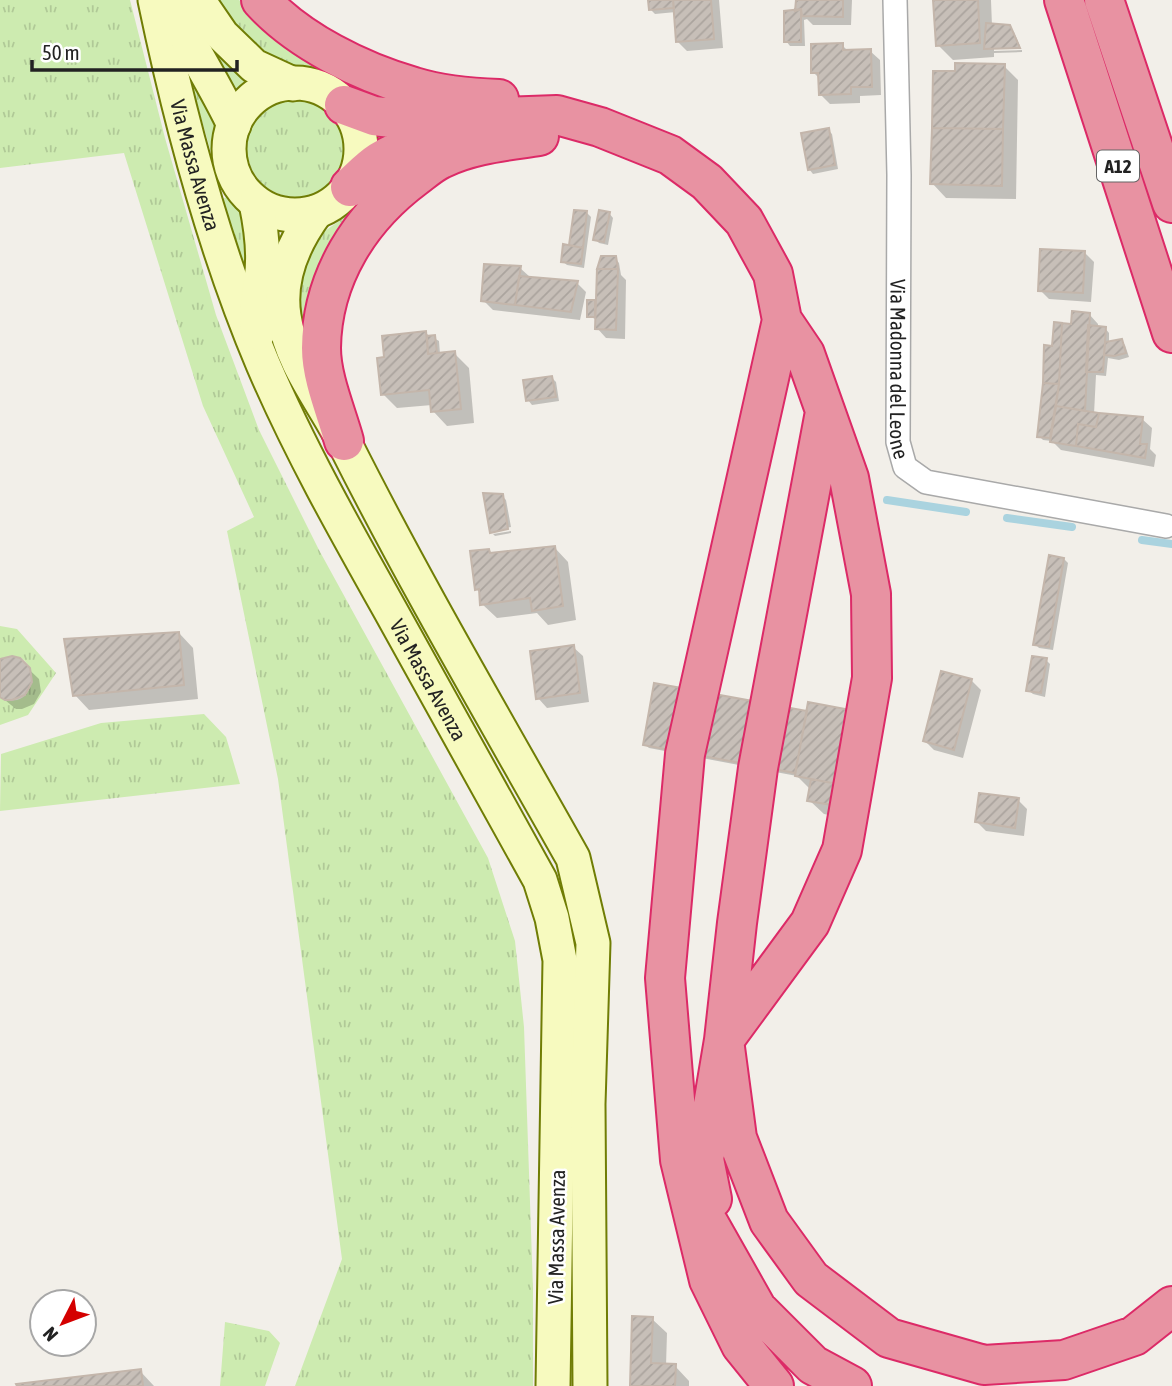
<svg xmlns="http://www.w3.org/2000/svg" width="1172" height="1386" font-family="'Asap Condensed',sans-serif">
  <defs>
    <pattern id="grass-tufts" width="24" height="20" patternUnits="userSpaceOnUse" patternTransform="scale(1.75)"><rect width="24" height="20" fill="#cdebb0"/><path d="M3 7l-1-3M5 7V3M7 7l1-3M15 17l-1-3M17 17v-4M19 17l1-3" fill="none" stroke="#b0c997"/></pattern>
    <pattern id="building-hatch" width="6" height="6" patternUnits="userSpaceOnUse" patternTransform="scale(1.75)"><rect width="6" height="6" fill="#c7bfb8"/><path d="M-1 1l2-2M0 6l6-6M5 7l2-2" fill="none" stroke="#aba49e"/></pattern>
  </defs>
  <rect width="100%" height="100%" fill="#f2efe9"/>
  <!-- grass -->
  <path fill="url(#grass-tufts)" d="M0 0H130L165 138 216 315 259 430 319 550 488 858 515 941 524 1027 533 1289V1386H295L342 1259 278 779 227 531 254 517 203 406 124 153 0 168Z
    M181 0 254 79 238 91 218 65Z
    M215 0H239L266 26 413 110 354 88 342 79 317 68 279 64 251 46Z
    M189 75 218 121 212 156Z
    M247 148a49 49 0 1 1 98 0a49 49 0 1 1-98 0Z
    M228 196 240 206 252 263 241 273 224 204 223 199Z
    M356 209 306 346 295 295 308 243Z
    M0 626 17 629 56 673 28 715 0 725V697C41 717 43 641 0 659Z
    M204 714 226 737 240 784 0 811 1 754 101 723Z
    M225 1322 269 1331 280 1343 265 1386H220Z"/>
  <!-- shadow -->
  <path fill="#0003" d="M650 0H719L723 48 687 51 677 41 676 12 655 14 651 10Z
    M797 0H852L851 25H813L807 19 804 20 805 46H790L786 41 797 11Z
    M935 0H991L992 26 1009 27 1014 32 1020 46 994 47V51L1022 50V52L994 53V57L953 60 938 45Z
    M842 45 848 51H870L880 60 881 95 860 96V103L830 104 820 94V79L813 72Z
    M1004 66 1018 80 1016 199 946 198 932 183 957 73Z
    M828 130 832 134 838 169 813 174 809 169Z
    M575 212 587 213 591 217 584 268 567 265 562 261 571 247Z
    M609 213 613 218 608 245 599 243 595 239Z
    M1085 253 1094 262 1091 302 1049 299 1040 290Z
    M615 258 619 263 621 275 626 280 625 339 606 338 597 328V320L589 316 594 302 597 305Z
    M520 268 530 277 577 283 586 292 580 320 493 310 483 300Z
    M1089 314 1098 324V328H1105L1109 333V343L1121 341 1125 345 1129 357 1119 360 1108 358 1106 376 1096 375 1094 414 1142 419 1152 428 1150 449 1156 455 1154 467 1061 450 1052 441 1043 440 1039 436 1053 348 1073 326Z
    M425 333 439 341 440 354 454 353 469 368 474 423 447 426 433 411 432 405 397 408 383 394 386 358Z
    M552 378 556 382 559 401 532 405 528 400Z
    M502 496 506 500 511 527 492 530V533L491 532Z
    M511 531V533L495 536 493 534Z
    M554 547 568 562 576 620 548 625 537 613 497 618 482 604 481 593 476 589 489 550 493 555Z
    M1064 559 1068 563 1053 650 1039 648 1035 644Z
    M179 633 193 648 198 699 89 710 75 695Z
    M573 647 583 656 589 702 547 708 538 698Z
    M19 660 39 679 41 692 34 704 22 709H16L0 696V662Z
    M1046 660 1050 664 1045 697 1033 694 1028 690Z
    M971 680 981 690 963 758 934 750 925 741Z
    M852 712 853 820 824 814 809 800 811 790 797 776 649 748 644 744 808 713Z
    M1018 800 1027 809 1024 836 986 831 977 822Z
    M652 1319 667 1333 666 1366H675L689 1381V1386H632Z
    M140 1371 154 1386H18Z"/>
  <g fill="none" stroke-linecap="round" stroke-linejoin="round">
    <!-- stream -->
    <path stroke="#aad3df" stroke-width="8" d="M887 500 966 512
      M1007 518 1072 527
      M1142 540 1172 544"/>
  </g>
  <!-- building -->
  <path fill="url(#building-hatch)" stroke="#c4b6ab" stroke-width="2" d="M648 0H673L674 8 649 10Z
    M673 0H711L714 39 676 42Z
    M796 0H843V17L802 16 801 9 795 11Z
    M933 0H978L980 43 936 46Z
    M801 9V42H784V11Z
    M986 23 1010 25 1020 48 984 49Z
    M843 43V50L871 49 872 87H851V94L819 95 818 73H811V44Z
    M955 63 1005 64 1003 129 932 128 933 71H955Z
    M829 128 835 165 808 170 801 133Z
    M932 128 1003 129 1002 186 930 184Z
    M574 210 587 211 583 248 569 245Z
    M599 210 610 212 604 242 593 240Z
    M563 244 583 248 581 264 561 262Z
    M1040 249 1085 251 1083 293 1038 291Z
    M601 256H616L618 269H597Z
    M484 264 521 266 515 305 481 301Z
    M597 269H618L616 330 595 329Z
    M519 276 578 281 571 312 515 305Z
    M587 300H595V317H587Z
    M1072 311 1090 313 1085 411 1056 406 1059 384 1062 323 1071 324Z
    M1054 322 1062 323 1059 384 1043 383 1044 345 1052 346Z
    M1088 325 1106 327 1103 372H1086Z
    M426 331 428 354 455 351 461 409 431 412 429 390 381 395 377 358 384 357 382 336Z
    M435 335 437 353 428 354 427 336Z
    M1122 339 1126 353 1114 356 1104 355 1105 342Z
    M552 376 556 397 526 401 523 380Z
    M1043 383 1059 384 1050 438 1037 437Z
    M1056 406 1099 413 1096 427 1078 424 1076 446 1050 442Z
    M1099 413 1143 417 1140 444H1147L1145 458 1076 446 1078 424 1096 427Z
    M483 493 503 494 508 529 490 533Z
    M555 546 563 606 532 611 530 598 480 605 479 589 475 590 470 551 489 549 490 553Z
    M1049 555 1064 558 1049 647 1033 645Z
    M179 632 184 685 73 696 64 639Z
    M574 645 580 693 536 699 530 651Z
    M12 656 20 658 30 668 32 682 25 695 12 700H5L0 697V659Z
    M1032 656 1047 658 1041 693 1026 691Z
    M941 671 972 679 954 750 923 741Z
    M654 683 807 711 795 773 643 745Z
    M808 702 856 711 843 785 795 776Z
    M811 779 843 785 839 806 807 801Z
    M979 793 1019 798 1015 828 975 822Z
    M632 1316 653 1317 651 1363 676 1364 675 1386H630Z
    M141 1369 143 1386H17L16 1384Z"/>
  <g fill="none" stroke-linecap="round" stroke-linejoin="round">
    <defs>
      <g id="street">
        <path id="s1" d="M895 0 899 175 898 442 905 467 926 482 1166 526"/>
      </g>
      <g id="secondary">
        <path id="s2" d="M155 0C180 120 215 251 263 364 299 448 344 528 389 608 439 699 490 789 540 880L552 918 560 960 553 1386"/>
        <path d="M168 0C187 43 214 82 234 125"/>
        <path d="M198 0 222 35 254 66 293 84"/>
        <circle cx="295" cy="149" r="66"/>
        <path d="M256 203C261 227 265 255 261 279 258 299 255 313 258 333"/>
        <path d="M316 212C294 242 278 277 284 316 291 364 324 402 345 444 416 585 496 721 573 858L593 943 588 1104 590 1386"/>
      </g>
      <path id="highway" d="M261 0C298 41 361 72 414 87 440 95 471 98 499 99
        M1064 0 1172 333
        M1104 0 1172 203
        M344 105 374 116 410 120 557 115 600 127 670 155 707 182 744 221 773 274 782 320 685 754 665 978 680 1160 709 1280 741 1345 774 1386
        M350 187C360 178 369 168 380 161 404 146 432 141 459 135
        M782 320 805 354 849 478 871 594 872 678 842 850 810 923 724 1040 737 1138 769 1221 811 1279 889 1338 984 1365 1064 1360 1134 1336 1172 1306
        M344 441C336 412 321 378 321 348 322 277 360 218 415 177 423 171 432 163 441 159 471 144 507 141 539 136
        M712 1199 704 1159 724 1040 737 923 758 768 825 412
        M709 1224 757 1309 813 1365 852 1386"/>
    </defs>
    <!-- street casing -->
    <use href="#street" stroke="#a9a9a9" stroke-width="26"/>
    <!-- secondary casing -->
    <use href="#secondary" stroke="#707d05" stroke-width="37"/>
    <!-- highway casing -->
    <use href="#highway" stroke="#dc2a67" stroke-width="42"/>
    <!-- street -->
    <use href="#street" stroke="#fff" stroke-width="23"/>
    <!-- secondary -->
    <use href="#secondary" stroke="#f7fabf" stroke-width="33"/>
    <!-- highway -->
    <use href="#highway" stroke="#e892a2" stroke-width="38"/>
  </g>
  <g text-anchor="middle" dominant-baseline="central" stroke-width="5" stroke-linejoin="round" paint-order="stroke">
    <!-- shield labels -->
    <rect fill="#fff" stroke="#646464" stroke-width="2" x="1097" y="150.5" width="42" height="31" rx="5"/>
    <g font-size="19" font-weight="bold" fill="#222">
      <text x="1118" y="166">A12</text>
    </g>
    <!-- street labels -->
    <g font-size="21" fill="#222" stroke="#fff">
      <text stroke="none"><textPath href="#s2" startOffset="170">Via Massa Avenza</textPath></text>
      <text stroke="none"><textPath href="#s1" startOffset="369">Via Madonna del Leone</textPath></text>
      <text stroke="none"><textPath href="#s2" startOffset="737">Via Massa Avenza</textPath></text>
      <text transform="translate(556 1237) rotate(-89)">Via Massa Avenza</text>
    </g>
  </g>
  <!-- north arrow -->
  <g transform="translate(63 1323) rotate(228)"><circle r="33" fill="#ffffff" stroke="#a7a7a7" stroke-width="2"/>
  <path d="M0-5L12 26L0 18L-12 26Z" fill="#d40000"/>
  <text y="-10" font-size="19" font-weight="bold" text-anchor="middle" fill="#222222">N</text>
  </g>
  <!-- scale -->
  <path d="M32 60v10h205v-10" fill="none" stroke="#222222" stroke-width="3.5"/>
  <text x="42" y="60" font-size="21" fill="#222222" stroke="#ffffff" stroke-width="5" paint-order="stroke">50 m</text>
</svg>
